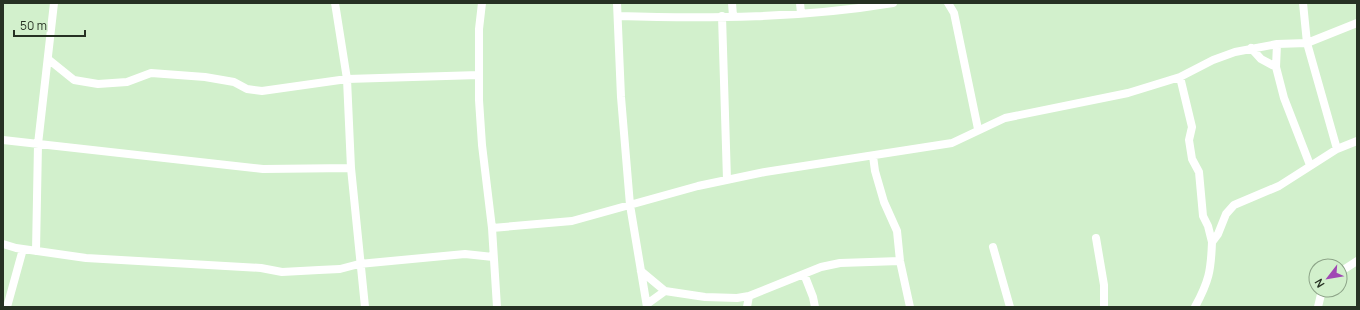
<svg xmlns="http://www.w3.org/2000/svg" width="1360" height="310" font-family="Manrope,sans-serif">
  <rect width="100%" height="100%" fill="#d2f0cc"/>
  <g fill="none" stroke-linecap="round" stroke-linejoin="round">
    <!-- minor -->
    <path stroke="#fff" stroke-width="8" d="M335 3 347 79 351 168 365 307
      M482 3 479 29V100L482 145 492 228 497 307
      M617 3 621 97 630 205 647 307
      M732 3 733 16
      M800 3 801 13
      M948 3 954 13 978 129
      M1303 3 1307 43 1337 149
      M618 16C709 19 803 18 893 3
      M722 16 727 180
      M1277 44 1276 67 1284 98 1310 165
      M1251 48 1261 59 1276 67
      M48 59 74 80 98 84 127 82 151 73 205 77 234 82 247 89 262 91 347 79 479 75
      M1180 77 1213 60 1235 52 1277 44 1307 43 1357 23
      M3 140 263 169 351 168
      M873 156 875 171 884 202 897 231 900 261 910 307
      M492 228 572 221 698 186 765 172 952 143 1005 118 1128 93 1180 77 1192 127 1189 140 1192 159 1199 172 1203 216 1208 226 1212 242
      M1096 238 1104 285V307
      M3 244 16 248 86 258 261 268 282 272 319 270 340 269 359 264 465 254 493 257
      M993 247 1010 307
      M36 251 38 144 54 3
      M641 271 665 291 705 297 737 298 749 296 821 267 840 263 900 261
      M1340 272 1357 261
      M804 274 813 297 815 307
      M647 304 665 291
      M7 307 23 249
      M747 307 749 296
      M1195 307C1209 281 1211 271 1212 242L1218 234 1226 214 1234 205 1279 186 1337 149 1357 141
      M1318 307 1322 290"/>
  </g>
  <!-- border -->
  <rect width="1360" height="310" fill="none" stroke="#263123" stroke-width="8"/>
  <!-- north arrow -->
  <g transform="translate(1328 278) rotate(239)"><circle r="19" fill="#d2f0cc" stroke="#8da488"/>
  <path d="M0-3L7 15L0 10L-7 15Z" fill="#a048b4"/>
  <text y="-6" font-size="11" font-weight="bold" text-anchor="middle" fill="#263123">N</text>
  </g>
  <!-- scale -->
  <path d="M14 30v6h71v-6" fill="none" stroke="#263123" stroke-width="2"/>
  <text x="20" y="30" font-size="12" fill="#263123" stroke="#d2f0cc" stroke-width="3" paint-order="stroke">50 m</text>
</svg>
